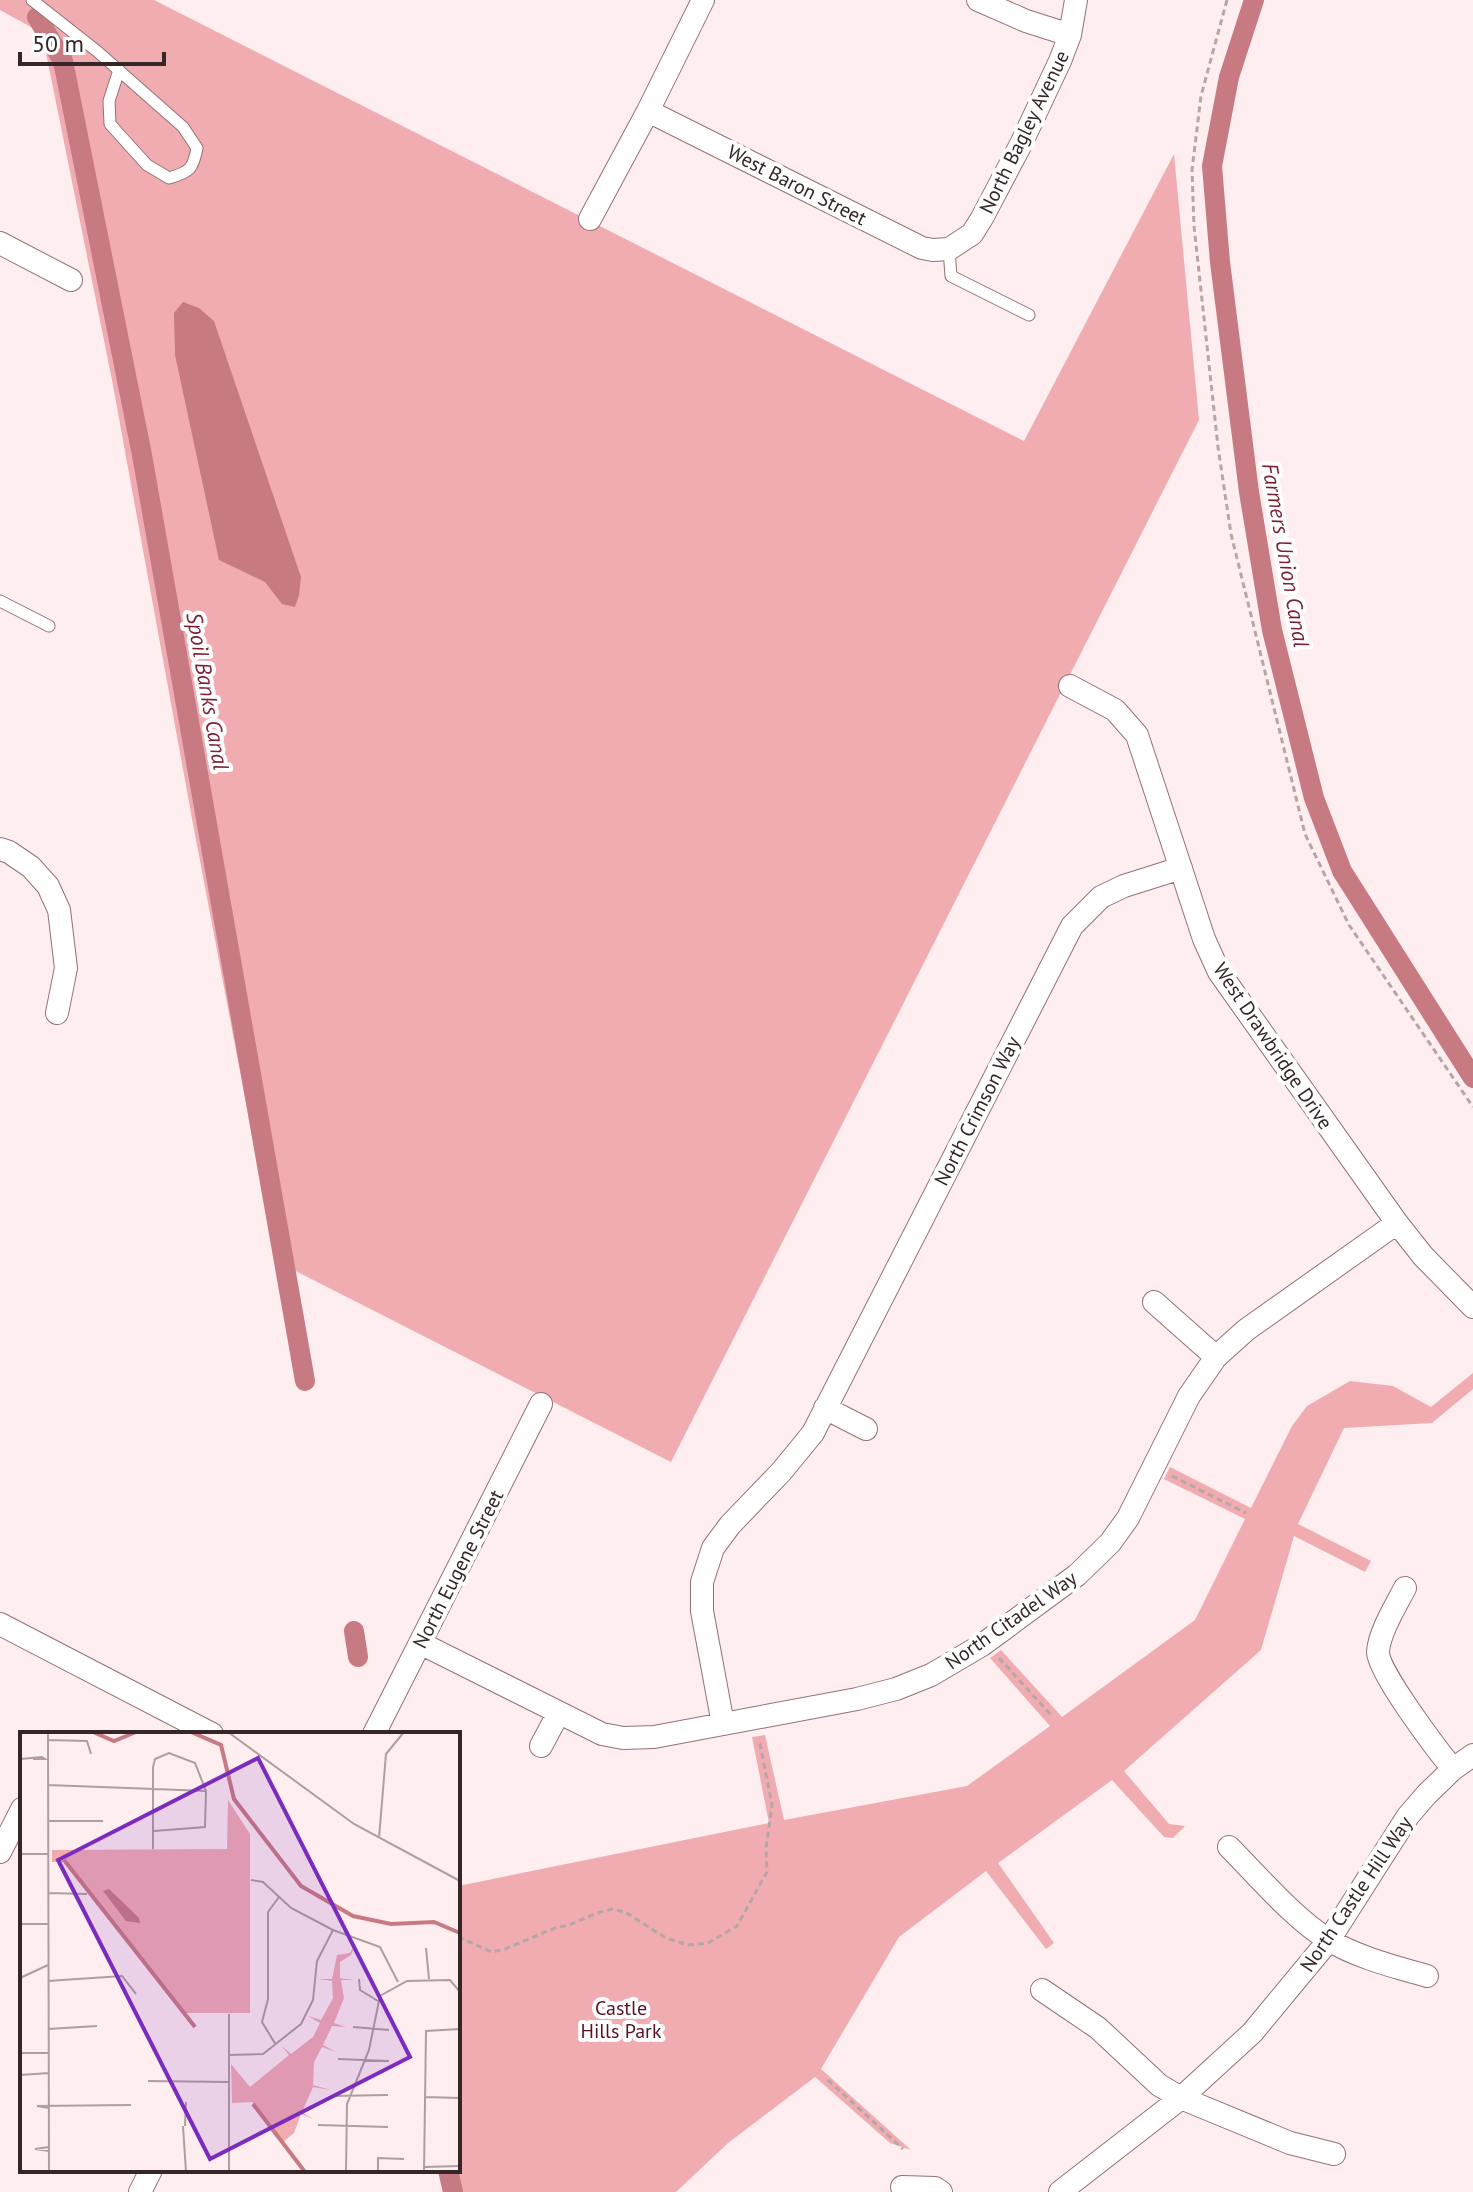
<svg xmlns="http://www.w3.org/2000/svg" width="1473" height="2192" font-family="'PT Sans',sans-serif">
  <rect width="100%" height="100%" fill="#ffeeef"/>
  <!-- green -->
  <path fill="#f1acb1" d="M0 0H154L1024 441 1174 154 1199 420 671 1462 276 1261 193 824 112 380 42 33 0 10Z
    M1473 1373V1389L1432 1423 1344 1428 1298 1524 1371 1561 1365 1572 1294 1536 1261 1650 1124 1771 1169 1824 1185 1826 1173 1838 1164 1837 1112 1780 998 1863 1054 1943 1046 1949 986 1871 899 1937 821 2069 911 2150 890 2143 815 2077 728 2143 676 2192H456L451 2170H458V1886L769 1823 752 1737 765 1735 784 1820 967 1786 1050 1726 990 1658 1001 1650 1062 1717 1195 1620 1245 1519 1164 1479 1170 1467 1251 1508 1292 1426 1307 1406 1350 1381 1393 1386 1431 1407Z"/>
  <!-- water -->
  <path fill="#c87a82" d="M183 302 199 308 214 321 301 577 299 595 295 607 282 604 265 582 219 560 175 355 174 313Z"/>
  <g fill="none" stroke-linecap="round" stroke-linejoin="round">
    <!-- canal -->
    <path stroke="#c87a82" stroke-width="20" d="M1254 0 1229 77 1212 166 1220 262 1249 492 1272 630 1314 798 1342 871 1473 1078
      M37 17 63 61 142 455 305 1381
      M354 1631 358 1657
      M448 2170 453 2192"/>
    <defs>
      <path id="lane" d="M32 0 98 52 183 127 197 148C193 169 190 172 169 178L147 165 110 124 109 101 119 70
        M949 249 951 276 1029 315
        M0 601 49 626"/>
      <path id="street" d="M978 0 1026 21 1070 35
        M648 111 922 248 933 250 949 249 972 234 982 218 1021 144 1060 61 1070 35 1076 0
        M590 219 648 111 703 0
        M0 243 71 280
        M1070 686 1115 710 1137 735 1204 939 1219 972 1397 1223 1423 1256 1473 1307
        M0 849 9 852 31 867 48 886 59 910 66 968 57 1013
        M1154 1302 1216 1357
        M825 1408 866 1429
        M1405 1588C1396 1605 1379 1633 1378 1652 1378 1672 1438 1751 1453 1769
        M0 1624 212 1734
        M420 1643 602 1734 623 1738 654 1737 857 1699 896 1689 931 1675 982 1645 1077 1575 1110 1543 1128 1518 1189 1396 1216 1357 1246 1330 1397 1223
        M723 1724 702 1611V1582L713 1548 730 1525 781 1472 813 1433 1072 926 1101 897 1124 886 1181 868
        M374 1734 541 1404
        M541 1746 558 1714
        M1229 1847C1257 1875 1295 1920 1329 1940 1356 1957 1396 1967 1427 1976
        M0 1852 22 1809
        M1042 1990 1098 2028 1159 2085 1181 2098 1290 2143 1334 2154
        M902 2187 935 2188 941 2192
        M140 2192 151 2170
        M1060 2192 1181 2098 1252 2033 1329 1940 1408 1816 1427 1794 1453 1769 1473 1755"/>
    </defs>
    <!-- lane casing -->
    <use href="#lane" stroke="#957173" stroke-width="13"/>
    <!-- street casing -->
    <use href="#street" stroke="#957173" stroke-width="24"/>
    <!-- path -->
    <path stroke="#b6a6a7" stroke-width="3" stroke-dasharray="6 4" stroke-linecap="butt" d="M1227 0 1201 96 1192 170 1194 226 1218 447 1231 534 1305 834 1349 925 1473 1107
      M1172 1476 1246 1513
      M999 1658 1052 1716
      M458 1937 492 1952 505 1949 555 1928 569 1925 597 1913 612 1909 625 1912 666 1938 688 1945 708 1943 737 1926 767 1872 766 1848 772 1805 759 1739
      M828 2080 903 2149"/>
    <!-- lane -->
    <use href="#lane" stroke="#fff" stroke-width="11"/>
    <!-- street -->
    <use href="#street" stroke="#fff" stroke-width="22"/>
  </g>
  <g text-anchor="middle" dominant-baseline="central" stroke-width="8" stroke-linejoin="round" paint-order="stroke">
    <!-- street labels -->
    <g font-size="20" fill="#352627" stroke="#fff">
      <text transform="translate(1024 132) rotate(-64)">North Bagley Avenue</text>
      <text transform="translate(797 185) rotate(27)">West Baron Street</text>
      <text transform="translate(1273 1046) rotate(56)">West Drawbridge Drive</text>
      <text transform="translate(977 1111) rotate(-63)">North Crimson Way</text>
      <text transform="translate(458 1569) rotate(-63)">North Eugene Street</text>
      <text transform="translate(1011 1620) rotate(-35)">North Citadel Way</text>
      <text transform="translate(1356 1894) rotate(-56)">North Castle Hill Way</text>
    </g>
    <!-- park labels -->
    <g font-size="20" fill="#581120" stroke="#fff">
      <text x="621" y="2008">Castle<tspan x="621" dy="23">Hills Park</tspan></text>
    </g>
    <!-- water labels -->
    <g font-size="22" font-style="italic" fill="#7c1f32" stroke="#fff">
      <text transform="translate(1286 555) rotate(80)">Farmers Union Canal</text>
      <text transform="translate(208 691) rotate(80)">Spoil Banks Canal</text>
    </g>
  </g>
  <!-- overview -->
  <g transform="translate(20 1732)">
    <rect width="440" height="440" fill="#ffeeef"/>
    <path d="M208 68 230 102V281H163L46 130H32V118L207 117ZM336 211 331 223 320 230V246L333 248H321L324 266 314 291 326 295 312 294 303 313 316 320 302 315 294 330 293 353 311 358 293 355 282 380 293 387 281 382 274 401 263 410 232 370 212 371 211 332 230 355 269 323 261 313 271 322 293 305 300 291 288 284 301 288 313 266 312 249 299 247H312L317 223 330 221Z" fill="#f1acb1"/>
    <path d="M89 157 119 186 120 191 106 189 83 159Z" fill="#c87a82"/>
    <path fill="none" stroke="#c87a82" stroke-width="4" d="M73 0 94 9 116 0M171 0 201 13 214 67 281 154 333 184 371 192 414 190 440 201M44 128 175 295M233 372 285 440"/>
    <path fill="none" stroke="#ae9e9f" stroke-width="2" d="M28 0 29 440M208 0 334 92 440 149M28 8 67 9 71 22M0 27 22 25 25 27H13M28 53 186 59M28 89H83M359 106 366 22 384 0M133 117V35L135 27 149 21 175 31 186 59 185 95 134 99M0 122H28M231 148 243 150 271 176 313 198 360 215 378 250M28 161 67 162M0 192H28M406 216 409 247M0 246 28 233M339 247 340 258 358 269M28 249 102 244 116 262M209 282V440M333 295 369 298M28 297 77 294M256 313 242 290 248 267V180L259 165M0 321H29M209 323 243 322 281 292 293 268 297 229 313 198M318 327 369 329M0 343 29 341M128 349 209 350M312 364 368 363M405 365 440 366M29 376 17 374 111 373M298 393 368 395M163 394 166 440M165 394 166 370M29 415 15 417 29 419M404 435 440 434M326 440 327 372 349 318 360 264 387 249 430 248 440 260M358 440V426L384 427M404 440 406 299 440 297"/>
    <path fill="#7b2cbf" fill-opacity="0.15" stroke="#7b2cbf" stroke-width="4" d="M238 26 390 325 190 427 38 128Z"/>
    <rect width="440" height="440" fill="none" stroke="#352627" stroke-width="4"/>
  </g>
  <!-- scale -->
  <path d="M20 52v12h144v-12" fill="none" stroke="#352627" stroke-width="4"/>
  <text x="32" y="52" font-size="24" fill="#352627" stroke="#ffffff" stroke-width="6" paint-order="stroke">50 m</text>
</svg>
